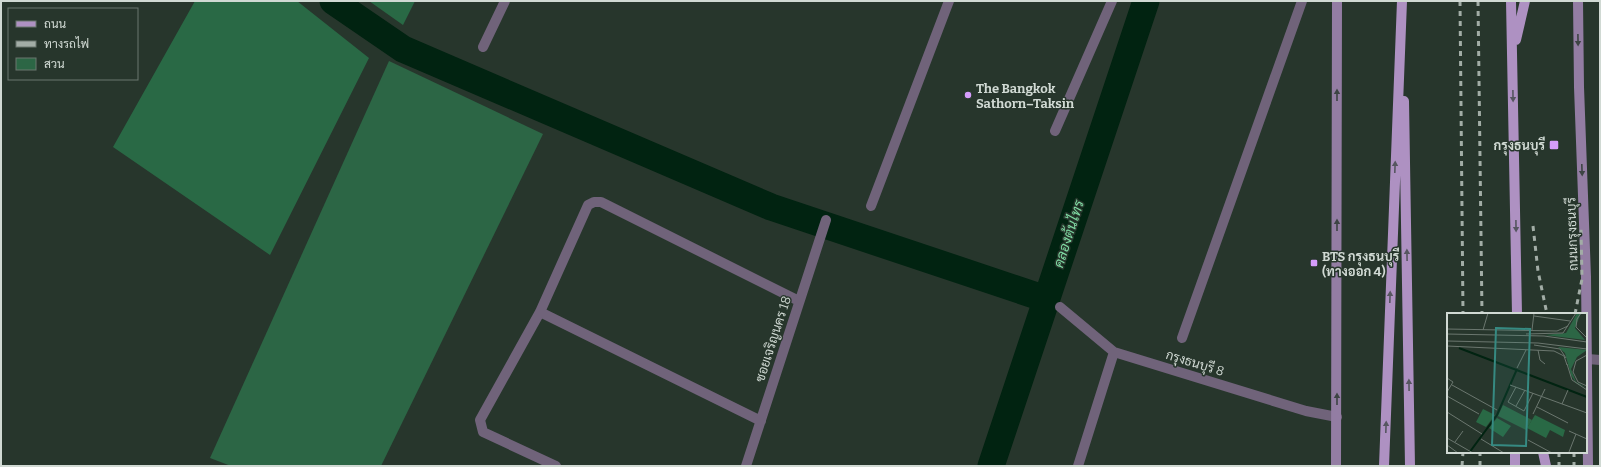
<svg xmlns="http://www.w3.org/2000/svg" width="1601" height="467" font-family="Bitter,Sarabun,serif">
  <rect width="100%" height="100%" fill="#27362c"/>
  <!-- green -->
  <path fill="#2c6645" d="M389 61 543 134 381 466H231L210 458Z"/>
  <!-- forest -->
  <path fill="#296945" d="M195 1H297L369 58 270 255 113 147Z
    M369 1H415L403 25Z"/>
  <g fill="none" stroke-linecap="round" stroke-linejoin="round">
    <!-- canal -->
    <path stroke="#012311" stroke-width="27" d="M333 1 403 49 771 207 1046 299
      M991 466 1146 1"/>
    <!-- service -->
    <path stroke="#70637a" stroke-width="10" d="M1055 131 1112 1
      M871 206 949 1
      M1182 338 1302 1
      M1588 359 1600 360"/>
    <!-- minor -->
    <path stroke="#70637a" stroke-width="10" d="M483 47 505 1
      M1060 307 1114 352 1306 411 1337 417
      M540 312 761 421
      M556 466 483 432 480 420 540 312 588 205 594 202H601L799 301
      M746 466 826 220
      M1078 466 1114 352"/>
    <!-- secondary -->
    <path stroke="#937da3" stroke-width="10" d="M1578 1 1579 87 1586 277 1588 466
      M1336 466 1337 1"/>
    <!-- primary -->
    <path stroke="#ae91c2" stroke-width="10" d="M1511 1 1517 314
      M1516 40 1525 1
      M1404 101 1410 466
      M1543 452 1546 466
      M1384 466 1402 1
      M1515 466V452"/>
    <!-- rail -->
    <path stroke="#a2ada6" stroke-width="3" stroke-dasharray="5 5" stroke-linecap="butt" d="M1460 1 1463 314
      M1478 1 1482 314
      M1533 226 1538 271 1547 314
      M1575 314 1582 279 1581 229
      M1559 452V466
      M1574 452V466
      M1462 466 1463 452
      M1480 466V452"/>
  </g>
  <!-- one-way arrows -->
  <defs><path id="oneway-solid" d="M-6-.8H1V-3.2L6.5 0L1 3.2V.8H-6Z"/></defs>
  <g fill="#3d4444">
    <use href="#oneway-solid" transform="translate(1578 40) rotate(89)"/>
    <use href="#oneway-solid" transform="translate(1337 95) rotate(-90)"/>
    <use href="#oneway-solid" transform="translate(1582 170) rotate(88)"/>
    <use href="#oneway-solid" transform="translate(1337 225) rotate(-90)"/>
    <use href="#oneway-solid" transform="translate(1337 399) rotate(-90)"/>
  </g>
  <g fill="#565660">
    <use href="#oneway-solid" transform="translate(1513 96) rotate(89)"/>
    <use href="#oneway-solid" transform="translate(1395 167) rotate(-88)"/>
    <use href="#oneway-solid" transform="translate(1516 226) rotate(89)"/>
    <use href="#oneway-solid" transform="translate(1407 255) rotate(-91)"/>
    <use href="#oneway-solid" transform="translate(1390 297) rotate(-88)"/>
    <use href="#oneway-solid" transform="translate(1409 385) rotate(-91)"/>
    <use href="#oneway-solid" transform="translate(1386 427) rotate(-88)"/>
  </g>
  <!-- markers -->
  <g fill="#d59cfb" stroke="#27362c" stroke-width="1.5">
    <circle cx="968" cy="95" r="4"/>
    <rect x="1549" y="140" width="10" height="10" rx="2"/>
    <rect x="1310" y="259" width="8" height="8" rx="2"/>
  </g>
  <g text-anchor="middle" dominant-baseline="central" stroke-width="3" stroke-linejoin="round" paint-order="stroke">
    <!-- poi labels -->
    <g font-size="13" font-weight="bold" fill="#d0d9d3" stroke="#27362c" text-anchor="start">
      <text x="976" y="88">The Bangkok<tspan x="976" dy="15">Sathorn–Taksin</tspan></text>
      <text x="1545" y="145" text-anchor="end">กรุงธนบุรี</text>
      <text x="1322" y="256">BTS กรุงธนบุรี<tspan x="1322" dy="15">(ทางออก 4)</tspan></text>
    </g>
    <!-- street labels -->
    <g font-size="13" fill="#d0d9d3" stroke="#27362c">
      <text transform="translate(1572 234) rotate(-92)">ถนนกรุงธนบุรี</text>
      <text transform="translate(773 339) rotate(-72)">ซอยเจริญนคร 18</text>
      <text transform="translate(1195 363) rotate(17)">กรุงธนบุรี 8</text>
    </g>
    <!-- water labels -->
    <g font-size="14" font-style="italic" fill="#7fdba3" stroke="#27362c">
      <text transform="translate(1069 234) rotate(-72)">คลองต้นไทร</text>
    </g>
  </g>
  <!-- overview -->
  <g transform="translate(1447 313)">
    <rect width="140" height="140" fill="#27362c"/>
    <path d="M130 0H134L128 15 138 27 98 22 119 20ZM111 34 140 37 130 44 124 56 129 69 140 75 129 70 124 62 118 40ZM56 92 85 107 79 117 51 103Z" fill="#2c6645"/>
    <path d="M36 96 48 102 39 114 29 109ZM88 102 118 117 116 124 103 117 99 125 80 115ZM50 105 64 113 56 124 42 115Z" fill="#296945"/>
    <path fill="none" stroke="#012311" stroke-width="2" d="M12 35 140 84M22 140 50 102 70 56"/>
    <path fill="none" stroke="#6b776f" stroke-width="1" d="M134 0 130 6 129 14 140 25M87 3 123 8M0 16 110 18 121 13M36 17 41 0M85 17 87 0M0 21 97 23 140 29M79 21 116 20 129 0M0 28 91 30 140 36M87 32 113 36 119 45M0 33 107 38 117 43 120 52M91 37 93 47 98 51M140 42 129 48 126 59 131 69 140 73M120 51 125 67 140 77M70 55 79 37M0 65 6 69 0 79M5 72 50 97M63 72 140 100M69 74 61 89 77 98 86 80M0 83 32 101M115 91 121 77M69 93 78 77M90 94 121 110M0 99 35 121M86 101 98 76M122 118 140 126M0 125 26 140M34 126 57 140M81 127 105 140M8 129 16 118M0 132 11 140M122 139 129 121"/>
    <path fill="#368a82" fill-opacity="0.15" stroke="#368a82" stroke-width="2" d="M49 15 83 16 79 133 45 132Z"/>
    <rect width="140" height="140" fill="none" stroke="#d0d9d3" stroke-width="2"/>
  </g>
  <!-- border -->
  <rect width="1601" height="467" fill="none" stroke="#d0d9d3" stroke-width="4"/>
  <!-- legend -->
  <rect x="8" y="8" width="130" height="72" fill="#27362c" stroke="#6b776f"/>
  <rect x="16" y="21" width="20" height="6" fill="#ae91c2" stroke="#6b776f"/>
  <text x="44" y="28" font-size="12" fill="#d0d9d3">ถนน</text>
  <rect x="16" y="41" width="20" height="6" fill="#a2ada6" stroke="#6b776f"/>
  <text x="44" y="48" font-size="12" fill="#d0d9d3">ทางรถไฟ</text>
  <rect x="16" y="58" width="20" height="12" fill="#2c6645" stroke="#6b776f"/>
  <text x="44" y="68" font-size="12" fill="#d0d9d3">สวน</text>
</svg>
